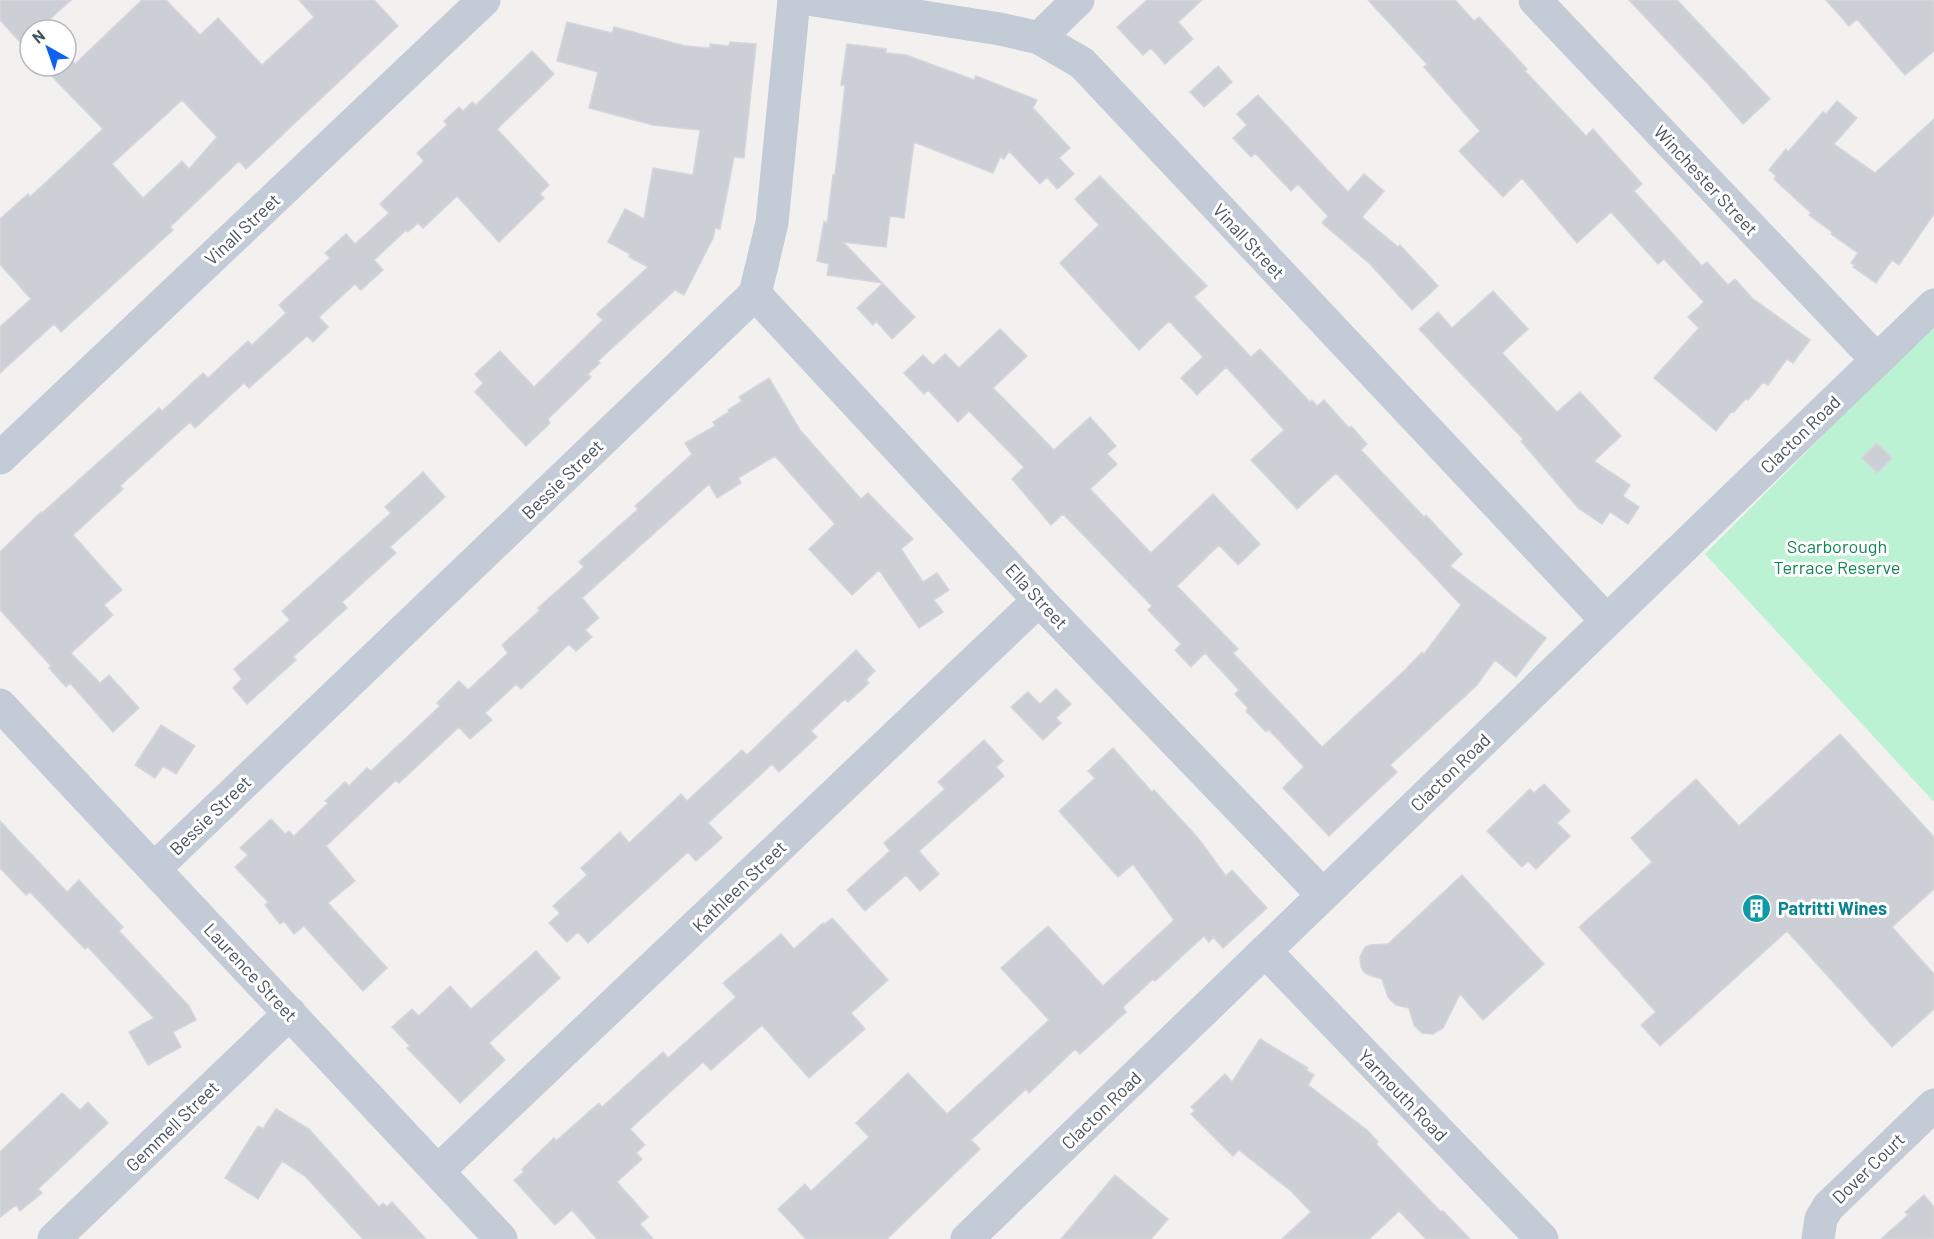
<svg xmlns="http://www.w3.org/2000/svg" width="1934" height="1239" font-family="Barlow,sans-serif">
  <rect width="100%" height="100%" fill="#f3f0f0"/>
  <!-- green -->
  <path fill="#bcf2d4" d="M1934 324V802L1705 554Z"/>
  <!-- building -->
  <path fill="#cccfd5" stroke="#d4d6dc" stroke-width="1.5" fill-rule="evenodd" d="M0 0H71L40 28 42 30H30V53L0 20Z
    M142 0H166L200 35 218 18 262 65 314 17 299 0H374L398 26 246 169 239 161 170 227 173 230 61 332 54 324 0 373V327L31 299 0 264V219L28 194 30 197 103 129 42 66H66V55L75 64ZM182 100 217 137 189 169 182 161 143 198 112 164Z
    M1147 0H1202L1178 22 1193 39 1165 64 1151 48 1143 55 1117 27Z
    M1368 0H1455L1474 21 1479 17 1527 69 1525 71 1586 136 1593 129 1642 184 1634 191 1702 266 1707 262 1728 285 1735 279 1752 298 1810 340 1793 363 1787 359 1768 385 1763 382 1748 400 1746 398 1734 412 1732 411 1716 431 1654 378 1699 328 1688 317 1704 302 1664 259 1658 264 1611 212 1577 243 1522 178 1503 197 1459 151 1480 131 1424 67 1427 64Z
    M1629 0H1677L1770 99 1743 124 1709 85Z
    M1826 0H1934V51L1905 75 1857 19 1849 26Z
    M567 22 612 33 614 27 685 46 710 48V44L729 46 730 42 756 44 744 158 734 157 720 229 715 228 713 238 684 295 675 290 598 361 600 363 588 374 591 377 548 419 550 423 526 446 475 392 483 383 475 374 500 351 534 387 603 320 597 314 648 267 629 257 630 254 608 242 625 209 644 219 653 168 693 175 700 130 653 125 589 108 598 72 557 61Z
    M847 44 886 49V53L906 55 974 80 976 76 1037 100 1033 108 1070 148 1059 158 1074 174 1057 189 1047 177 1040 184 1009 151 1004 159 1000 157 993 173 914 142 904 218 890 216 886 247 843 242 915 317 892 339 876 321 873 325 857 308 883 283 827 275 829 264 817 261 824 221 827 224 833 175H835L845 85H841Z
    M532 51 554 74 497 129 549 185 540 194 544 198 499 242 457 196 423 228 418 223 408 232 406 230 374 260 383 270 361 290 355 284 319 317 328 327 313 342 307 336 249 388 244 383 195 428 190 422 120 486 123 489 73 535 122 590 104 605 113 615 71 653 100 683 109 675 139 708 113 732 70 683 66 687 49 668 51 666 0 610V552L41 512 42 513 159 408 162 411 203 373 208 378 248 341 252 345 286 313 279 305 330 258 325 253 346 234 355 244 389 213 380 204 424 161 417 153 447 125 444 121 459 107 463 111 472 102 476 105Z
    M1218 66 1232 82 1204 107 1190 92Z
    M1258 95 1348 192 1364 174 1384 191 1362 217 1398 247 1400 245 1438 286 1412 310 1370 264 1322 223 1328 216 1298 184 1291 191 1255 153 1251 157 1233 138 1247 125 1237 114Z
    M1837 101 1857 118 1834 144 1875 173 1934 119V214L1899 265 1892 260 1876 283 1853 267 1855 265 1851 263 1858 253 1831 234 1832 232 1809 215 1811 213 1774 179 1776 176 1769 170 1786 149 1788 152 1823 112 1826 114Z
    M1100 176 1207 286 1194 297 1251 357 1260 349 1310 402 1312 400 1317 406 1324 400 1349 428 1351 426 1367 444 1361 450 1424 517 1426 515 1462 554 1450 566 1546 638 1516 677 1495 660 1476 686 1390 765 1397 772 1329 836 1283 788 1304 767 1269 730 1266 732 1246 711 1248 708 1235 694 1239 690 1205 653 1191 667 1175 650 1181 644 1148 610 1152 606 1063 514 1051 525 1012 479 1024 467 969 411 958 422 928 390 924 394 904 373 923 355 933 365 945 354 959 368 1000 329 1027 356 993 388 1054 450 1090 417 1116 446 1107 454 1117 464 1090 489 1151 553 1213 494 1260 544 1238 565 1219 545 1177 586 1238 649 1233 653 1322 747 1406 669 1422 652 1424 654 1461 605 1336 473 1297 509 1251 460 1284 430 1226 367 1197 395 1181 378 1203 357 1169 321 1139 350 1060 263 1099 225 1075 199Z
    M1493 291 1528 329 1502 353 1557 412 1580 392 1621 436 1594 461 1630 485 1623 496 1639 507 1628 524 1610 512 1602 524 1578 508 1521 441 1523 439 1419 329 1438 312 1452 328Z
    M769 378 800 430 861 499 868 493 913 539 901 549 923 582 937 573 949 590 934 600 943 612 919 628 879 570 852 595 809 549 835 524 775 456 738 478 741 483 717 498 709 484 582 598 599 618 585 630 592 637 576 651 569 644 521 689 516 684 485 713 492 720 470 739 459 727 399 783 396 780 326 846 355 881 328 903 387 968 363 991 304 926 294 934 284 921 280 924 265 905 268 902 235 867 248 855 240 848 271 819 285 834 289 831 294 836 328 803 325 801 345 782 349 786 367 768 371 771 440 706 437 703 459 681 468 690 508 653 502 645 540 610 538 608 584 567 579 562 638 509 635 506 692 454 685 443 715 426 713 422 729 412 728 410 742 401 739 397Z
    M1877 443 1892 458 1877 473 1862 458Z
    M423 472 445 497 390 547 396 553 342 602 347 608 293 657 296 660 247 704 233 688 242 679 234 669 290 620 282 611 391 513 385 507Z
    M856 650 875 671 866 680 869 683 848 702 845 699 811 731 817 737 779 772 772 764 708 823 722 838 696 861 688 852 588 943 578 932 567 942 549 923 560 913 553 906 587 875 581 868 620 832 629 843 681 794 687 801 742 750 747 755Z
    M1056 689 1071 704 1056 718 1061 723 1043 740 1011 707 1028 692 1040 704Z
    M161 725 195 746 176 774 163 766 155 778 135 765Z
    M1840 734 1934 837V889L1892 927 1934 974V1009L1892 1047 1787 931 1660 1046 1641 1025 1656 1012 1579 927 1652 862 1631 838 1696 779 1739 826Z
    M984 740 1003 761 996 767 1004 776 919 851 939 874 920 891 906 875 865 911 847 890 890 851 884 843 945 789 938 782Z
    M1113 748 1152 792 1154 790 1198 838 1226 876 1232 870 1267 908 1223 948 1213 937 1209 942 1204 936 1155 981 1153 979 1123 1007 1126 1012 1080 1054 1075 1049 1029 1093 1026 1089 971 1140 980 1149 887 1239H806L778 1209 805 1184 811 1191 869 1137 856 1123 908 1073 947 1114 1049 1020 1001 968 1048 926 1103 986 1174 920 1133 864 1118 877 1059 811 1095 778 1088 771Z
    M1544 784 1570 811 1557 823 1570 836 1536 869 1528 861 1522 867 1487 831 1530 789 1534 793Z
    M0 821 67 892 79 880 123 927 119 931 189 1006 196 1020 173 1032 181 1047 148 1065 129 1032 154 1018 88 947 85 949 30 892 26 895 0 868Z
    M1462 875 1544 964 1483 1020 1460 994 1443 1028 1433 1034 1422 1033 1414 1025 1409 1008 1396 1005 1388 997 1382 979 1369 975 1364 972 1361 967 1360 957 1365 947 1370 945 1388 944Z
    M832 918 888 980 851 1013 865 1029 809 1078 762 1025 711 1070 703 1062 630 1129 645 1145 636 1153 642 1159 617 1182 648 1217 640 1224 653 1239H597L572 1210 555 1225 514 1180 524 1172 522 1169 554 1138 556 1141 599 1103 602 1107 663 1052 668 1058 736 997 723 983 781 934 794 949 823 923 825 924Z
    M536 951 560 978 489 1043 505 1060 460 1103 407 1048 410 1046 392 1027 412 1009 419 1016 450 986 471 1009Z
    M1260 1039 1308 1068 1306 1070 1314 1075 1308 1085 1367 1130 1378 1142 1376 1144 1441 1212 1443 1211 1470 1239H1426L1399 1211 1369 1239H1282L1311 1212 1291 1191 1239 1150 1233 1156 1191 1114 1195 1111 1191 1107 1225 1074 1232 1082Z
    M62 1093 80 1110 88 1102 108 1123 38 1189 42 1193 20 1211 16 1205 0 1217V1152Z
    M276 1109 309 1129 379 1207 383 1203 387 1207 392 1202 426 1239H363L305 1176 282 1161 258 1199 225 1178 258 1126 263 1129Z
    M1115 1175 1168 1219 1151 1239H1061Z
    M1924 1195 1934 1207V1239H1881L1908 1215 1905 1212Z"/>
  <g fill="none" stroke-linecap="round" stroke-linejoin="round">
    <!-- minor -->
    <path stroke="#c3cbd6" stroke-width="33" d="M814 0 1000 29 1039 38 1082 63 1607 621
      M1535 0 1877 360
      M1039 38 1078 0
      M755 294 1039 600 1323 895
      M0 458 484 0
      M0 705 501 1239
      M154 869 755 294 772 223 794 0
      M1265 951 1542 1239
      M438 1171 1039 600
      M54 1239 290 1013
      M967 1239 1934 305
      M1818 1239 1821 1219 1828 1207 1934 1105"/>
  </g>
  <!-- icons -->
  <defs>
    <symbol id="building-disc" viewBox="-11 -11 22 22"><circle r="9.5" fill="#0f9aa8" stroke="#fff"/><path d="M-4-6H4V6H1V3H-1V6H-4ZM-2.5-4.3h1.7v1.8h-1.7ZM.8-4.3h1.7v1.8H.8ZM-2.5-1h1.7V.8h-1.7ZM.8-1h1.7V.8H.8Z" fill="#fff"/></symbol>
  </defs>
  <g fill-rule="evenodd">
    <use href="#building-disc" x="1740" y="892" width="33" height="33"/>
  </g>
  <g text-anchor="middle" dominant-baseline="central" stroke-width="6" stroke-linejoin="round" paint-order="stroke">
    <!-- street labels -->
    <g font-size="18" fill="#47525f" stroke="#fff">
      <text transform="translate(1706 180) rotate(47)">Winchester Street</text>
      <text transform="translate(242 229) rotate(-43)">Vinall Street</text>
      <text transform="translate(1249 241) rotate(47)">Vinall Street</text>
      <text transform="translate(1800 434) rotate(-44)">Clacton Road</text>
      <text transform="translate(562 479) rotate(-44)">Bessie Street</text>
      <text transform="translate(1037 596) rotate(47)">Ella Street</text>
      <text transform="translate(1450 772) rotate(-44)">Clacton Road</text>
      <text transform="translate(210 815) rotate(-44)">Bessie Street</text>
      <text transform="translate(739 886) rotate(-44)">Kathleen Street</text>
      <text transform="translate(251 972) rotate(47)">Laurence Street</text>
      <text transform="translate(1403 1095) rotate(46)">Yarmouth Road</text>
      <text transform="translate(1101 1110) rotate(-44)">Clacton Road</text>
      <text transform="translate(172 1126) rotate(-44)">Gemmell Street</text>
      <text transform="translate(1868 1168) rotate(-44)">Dover Court</text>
    </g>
    <!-- park labels -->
    <g font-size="18" fill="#118653" stroke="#fff">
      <text x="1837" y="546">Scarborough<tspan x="1837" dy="21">Terrace Reserve</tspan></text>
    </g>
    <!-- culture labels -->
    <g font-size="18" font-weight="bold" fill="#0d838f" stroke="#fff" text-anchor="start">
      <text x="1778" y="908">Patritti Wines</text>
    </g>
  </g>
  <!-- north arrow -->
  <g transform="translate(48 48) rotate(320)"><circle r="28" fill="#ffffff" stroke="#b5babf" stroke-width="1.5"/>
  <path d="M0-4.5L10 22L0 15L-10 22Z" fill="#0d63ef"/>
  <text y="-9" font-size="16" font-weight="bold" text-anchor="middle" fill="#47525f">N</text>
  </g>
</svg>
